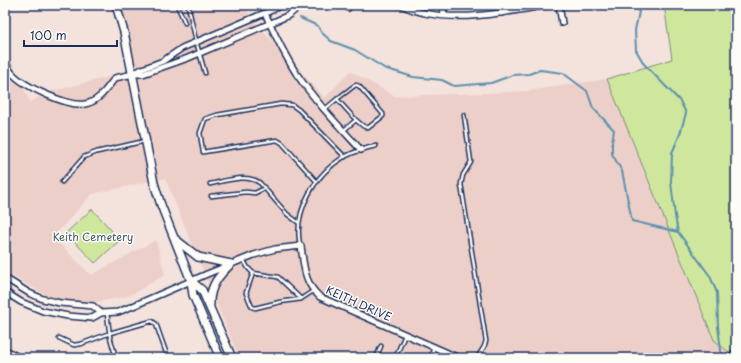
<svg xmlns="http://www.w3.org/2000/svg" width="741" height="363" font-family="'Playpen Sans',sans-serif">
  <rect width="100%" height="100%" fill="#f4e2dc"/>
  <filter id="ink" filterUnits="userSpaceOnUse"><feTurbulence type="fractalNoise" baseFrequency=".025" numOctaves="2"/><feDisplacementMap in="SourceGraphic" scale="8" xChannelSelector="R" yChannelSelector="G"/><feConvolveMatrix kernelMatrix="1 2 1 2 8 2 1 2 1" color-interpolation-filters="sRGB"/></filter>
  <g filter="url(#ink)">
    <!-- built -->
    <path fill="#edcfc9" d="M120 5H245L250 17 325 98 350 71 395 96 490 93 527 91 607 79 714 340 736 358H239L165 178 92 194 53 237 91 275 156 240 165 275 129 296 92 303 55 300 5 272V46L30 102 49 92 132 71Z"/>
    <!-- green -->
    <path fill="#cfe79d" stroke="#758b7e" d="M664 5H736V358L714 340 607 79 672 59Z
      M92 209 120 240 95 263 66 233Z"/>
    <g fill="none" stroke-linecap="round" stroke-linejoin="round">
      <!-- stream -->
      <path stroke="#5b91af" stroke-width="2" d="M635 5 639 12 635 30 636 50 644 64 680 101 686 113 680 134 672 153 671 182 675 216 678 232 710 276 717 293 718 327 722 358
        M300 18 318 26 321 32 331 41 355 50 384 68 413 77 442 80 454 86 491 83 513 75 529 74 540 70 563 73 587 91 593 108 614 130 612 142V154L622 171 632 221 678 232"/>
      <defs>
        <path id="lane" d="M177 5 185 23
          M188 5 196 41 205 73
          M337 99 354 86 356 85 359 86 383 114V116L368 128 363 126 356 120
          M325 109 337 99 356 120 344 130
          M464 115 471 162 463 175 461 184 486 341 484 347 477 358
          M62 182 84 157 97 152 145 141
          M317 182 282 143 277 140 203 152 200 133 205 119 217 115 281 104 292 105 299 110 345 157
          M210 184C225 181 247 173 260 183L287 214 299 223
          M211 196 246 192 255 193 265 188
          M300 245C293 211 315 174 344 157 354 152 365 148 376 146
          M243 259 248 268 253 273 246 293 252 307 255 308 280 302 301 299 313 291
          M253 273 278 277 301 299
          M107 313 110 337 116 358
          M59 338 74 345 81 344 110 333 152 321 156 324 168 358
          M376 358 381 346
          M395 358 405 335
          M430 358 434 347"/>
        <path id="street" d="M401 5C444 26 503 13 548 5
          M443 5 444 15
          M501 5 502 13
          M559 5 562 23
          M348 8 350 5
          M265 13C274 33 284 54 296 73 315 101 339 126 361 150
          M5 62C7 66 9 70 12 73 23 86 68 107 85 104 99 102 107 88 115 78L133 74H143L188 58 278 20 289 15 301 5
          M133 74 142 69 163 61 182 48 272 10 281 5
          M5 278 29 293 43 299 60 303 93 306 101 313
          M5 292 21 302 43 311 68 316 92 318 101 313 118 312 133 306 207 274 254 255 275 249 301 246C304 266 304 283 320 297L459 358
          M730 358 736 351"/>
        <path id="secondary" d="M116 5 124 32 154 183 161 205 191 281 193 295 220 358
          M175 239 198 257 231 264
          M191 281 202 290 232 358
          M210 305C209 287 219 275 231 264"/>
        <path id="highway" d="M5 352 16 358"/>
      </defs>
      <!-- lane casing -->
      <use href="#lane" stroke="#1b2f5e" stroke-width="5.5"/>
      <!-- street casing -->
      <use href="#street" stroke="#1b2f5e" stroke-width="8"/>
      <!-- secondary casing -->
      <use href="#secondary" stroke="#1b2f5e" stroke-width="10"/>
      <!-- highway casing -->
      <use href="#highway" stroke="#1b2f5e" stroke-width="12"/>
      <!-- lane -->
      <use href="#lane" stroke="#fdfcf7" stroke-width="2.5"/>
      <!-- street -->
      <use href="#street" stroke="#fdfcf7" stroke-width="5"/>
      <!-- secondary -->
      <use href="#secondary" stroke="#fdfcf7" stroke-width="7"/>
      <!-- highway -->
      <use href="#highway" stroke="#fdfcf7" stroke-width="9"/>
    </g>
  </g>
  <g text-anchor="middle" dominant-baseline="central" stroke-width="3" stroke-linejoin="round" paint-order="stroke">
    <!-- park labels -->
    <g font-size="11" fill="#485d6e" stroke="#fdfcf7">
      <text x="93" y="236">Keith Cemetery</text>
    </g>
    <!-- street labels -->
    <g font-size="11" fill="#1b2f5e" stroke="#fdfcf7">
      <text transform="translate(359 303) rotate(24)">KEITH DRIVE</text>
    </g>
  </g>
  <!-- margin -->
  <rect width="741" height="363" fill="none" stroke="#fdfcf7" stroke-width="20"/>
  <rect x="10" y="10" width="721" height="343" fill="none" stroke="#1b2f5e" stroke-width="1.5" filter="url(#ink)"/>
  <!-- scale -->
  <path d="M24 40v6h93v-6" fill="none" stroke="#1b2f5e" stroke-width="2"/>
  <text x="30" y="40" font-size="12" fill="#1b2f5e" stroke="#fdfcf7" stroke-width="3" paint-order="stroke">100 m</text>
</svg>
